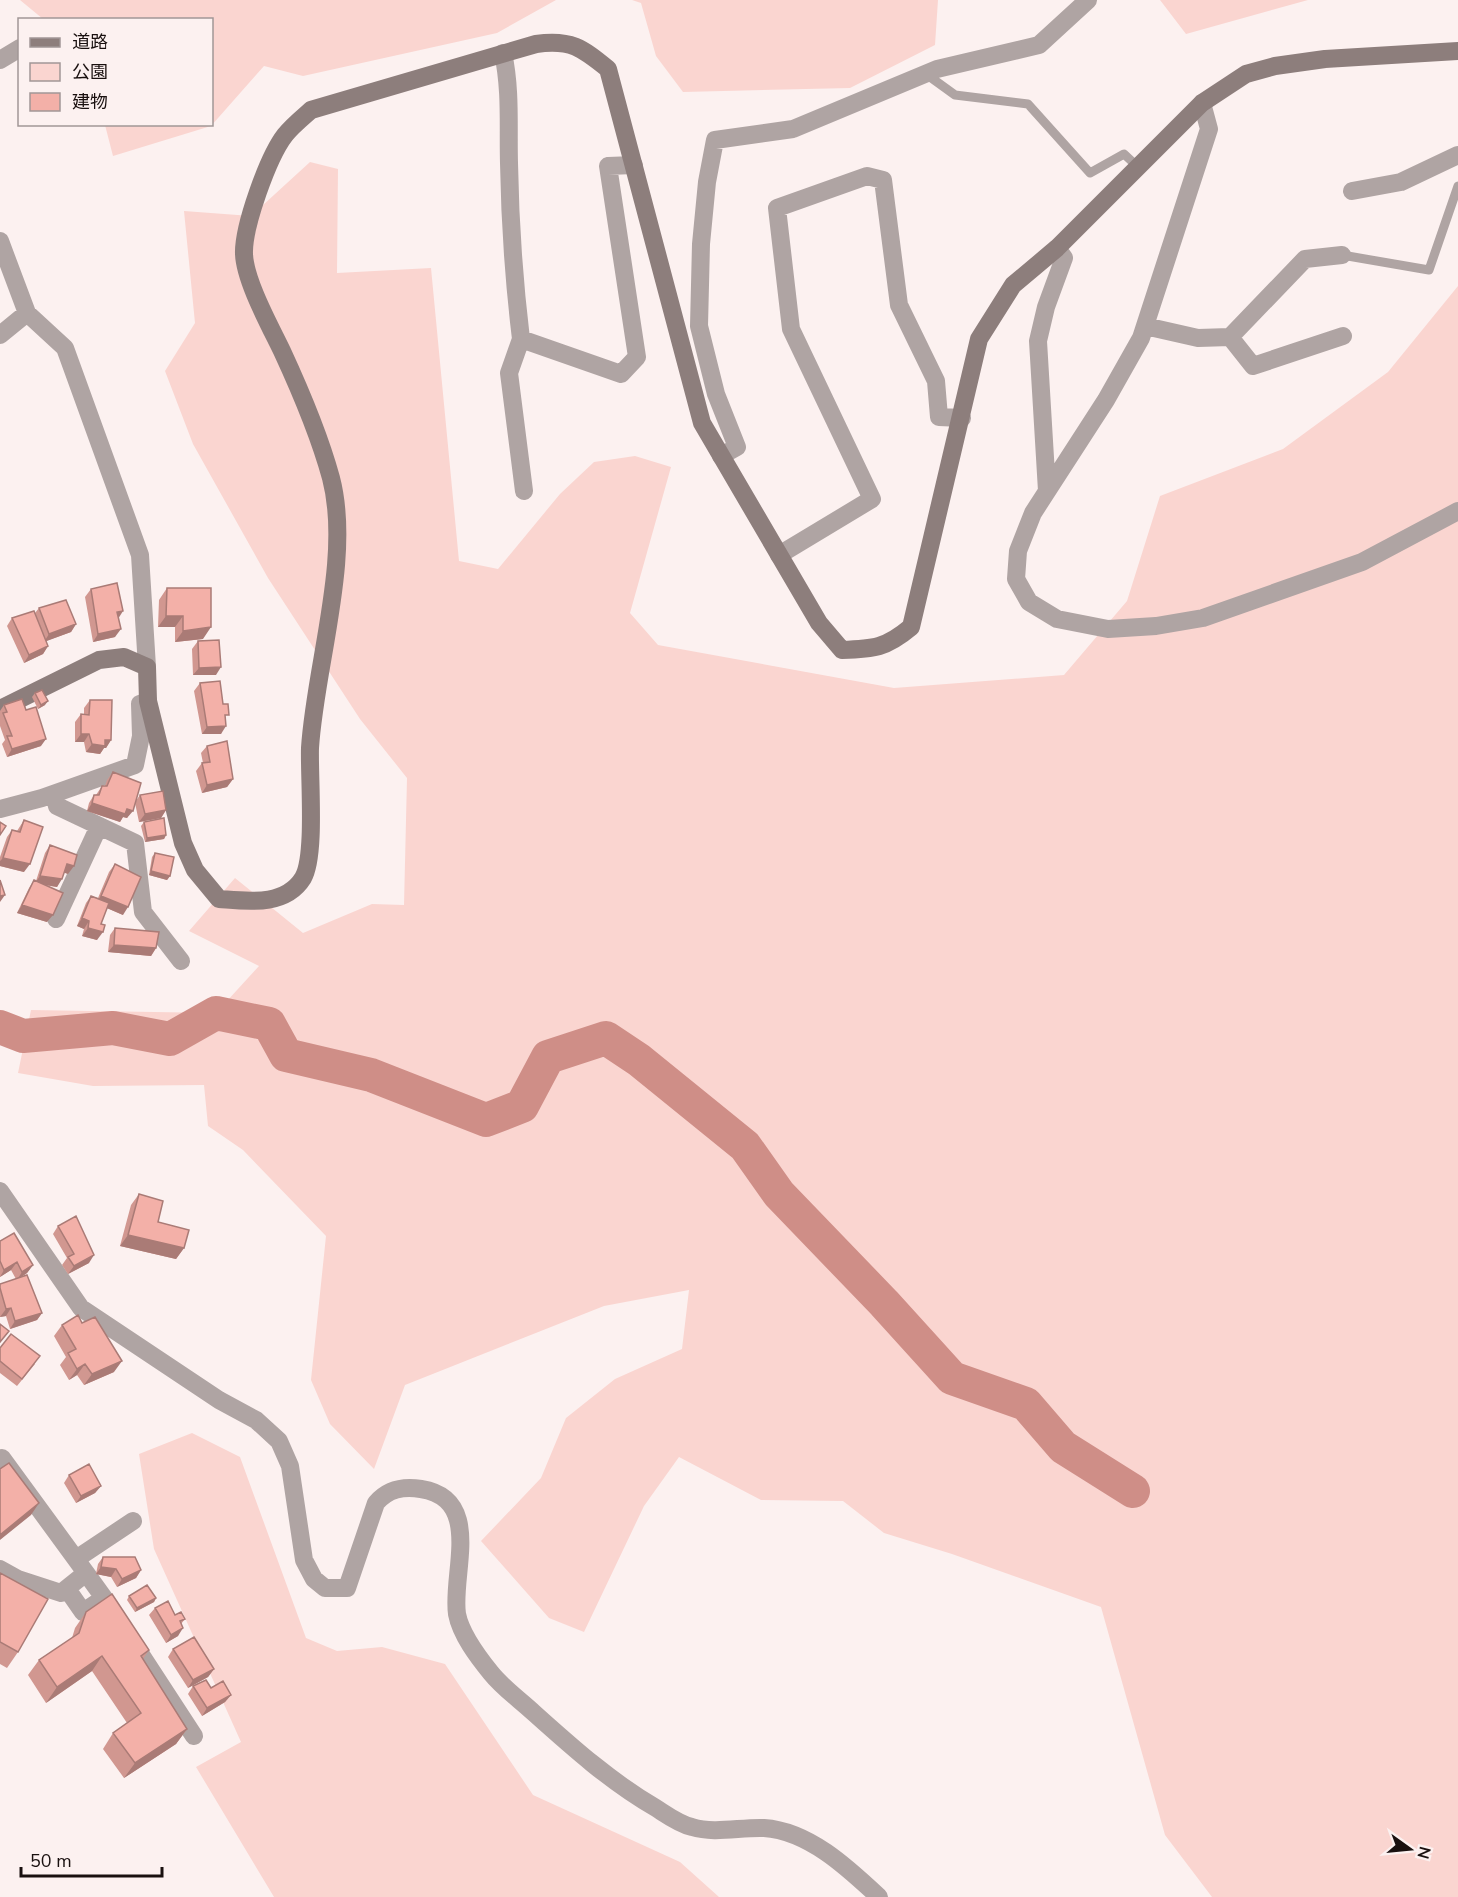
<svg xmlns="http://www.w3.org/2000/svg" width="1458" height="1897" font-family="'Nunito Sans','Noto Sans JP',sans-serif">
  <rect width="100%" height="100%" fill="#fcf1f0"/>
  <!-- green -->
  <path fill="#fad5d0" d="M20 0H556L497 33 303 76 264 66 211 126 113 156 105 125 212 124V20L43 19Z
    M632 0H938L935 45 850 88 683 92 656 56 641 3Z
    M1160 0H1308L1186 34Z
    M310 162 338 169 337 273 431 268 459 561 498 569 560 494 594 462 635 456 671 467 630 613 658 645 894 688 1064 675 1127 601 1160 496 1283 449 1388 372 1458 286V1897H1212L1165 1835 1101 1607 952 1554 884 1533 843 1501 761 1500 679 1457 644 1506 584 1632 549 1618 481 1541 541 1478 566 1418 615 1379 682 1349 689 1290 604 1306 405 1385 374 1469 330 1424 311 1380 326 1236 243 1150 208 1126 204 1085 93 1086 18 1073 31 1010 216 1013 259 966 189 931 235 878 303 933 372 904 404 905 407 778 360 719 268 578 193 444 165 371 195 323 184 211 251 216Z
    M192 1433 240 1457 306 1638 337 1651 382 1647 445 1664 533 1795 680 1862 719 1897H274L196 1767 241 1742 154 1549 139 1454Z"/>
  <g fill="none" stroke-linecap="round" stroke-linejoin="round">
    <!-- river -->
    <path stroke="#cf8e87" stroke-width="34" d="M0 1027 23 1036 113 1028 170 1039 216 1013 269 1024 286 1055 371 1075 486 1120 522 1106 548 1057 606 1038 639 1060 745 1146 779 1194 884 1303 952 1378 1026 1404 1063 1447 1133 1491"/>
    <!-- lane -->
    <path stroke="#afa4a3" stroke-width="9" d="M926 74 955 95 1028 104 1090 173 1124 154 1139 168
      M1342 255 1429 270 1458 186"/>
    <!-- street -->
    <path stroke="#afa4a3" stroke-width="18" d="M503 53C511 90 508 126 509 163 510 222 514 281 521 339
      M0 60 20 48
      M1202 103 1209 129 1141 338 1106 400 1033 513 1018 551 1016 579 1029 602 1057 619 1108 629 1156 626 1203 618 1362 562 1458 511
      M1352 191 1401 182 1458 155
      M0 241 27 313 65 348 140 555 147 667
      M1145 326 1198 338 1230 337 1305 259 1342 255
      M0 335 27 313
      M1230 337 1253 366 1343 336
      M721 456 737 447 716 394 699 326 701 244 707 182 715 140 793 129 937 69 1039 45 1088 0
      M524 491 509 373 521 339 621 374 637 357 608 166 634 165
      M1047 491 1038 341 1046 307 1064 258 1057 248
      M779 555 872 499 791 329 777 208 867 176 883 180 899 305 936 381 939 417 962 418
      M54 794 57 806 135 843 143 912 181 961
      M0 809 42 798 135 765 141 736 140 704 148 701
      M56 919 99 826
      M0 1191 81 1308 219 1400 256 1420 279 1441 290 1466 304 1560 314 1579 325 1588H347L376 1503C388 1489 403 1486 421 1489 484 1499 451 1574 457 1614 461 1635 478 1657 491 1673 503 1688 520 1700 534 1713 573 1748 611 1782 656 1808 667 1815 679 1824 692 1827 715 1834 740 1827 764 1828 809 1831 848 1868 879 1897
      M0 1460 2 1458 86 1573 61 1593 18 1579 0 1569
      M76 1559 133 1521
      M67 1589 83 1612 104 1598 86 1573
      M104 1598 194 1736"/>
    <!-- secondary -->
    <path stroke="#8d7e7c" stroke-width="18" d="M0 709 99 660 124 657 147 667 148 701 183 843 195 870 219 899C247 901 285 907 303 878 316 856 309 777 310 748 315 666 352 558 331 478 319 434 301 392 282 351 270 326 245 281 244 254 243 227 268 157 285 135 292 126 302 118 311 110L536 44C571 39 582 48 608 69L702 423 819 623 842 650C874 649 886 648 911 627L979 339 1013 285 1057 248 1202 103 1246 74 1275 66 1325 59 1458 51"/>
  </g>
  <!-- wall -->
  <path fill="#d19790" d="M167 588 203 639 175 642V627H158L159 600Z
    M91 589 119 618 115 637 93 642 85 597Z
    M39 608 76 624 71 632 46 641 48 646 43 654 24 663 7 626 12 618 35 613Z
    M198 641 216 675H193L192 649Z
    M200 683 223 704 225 720 221 734H202L194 691Z
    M35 693 45 705 38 709 32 697Z
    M90 700 111 740 106 748H104L100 754 86 752 84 742H75V722L81 714 84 715V708Z
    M4 705 26 710 41 746 7 757 2 744 5 740 0 726V711Z
    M207 746 233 779 227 787 202 793 196 771 202 763H203L201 753Z
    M113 772 135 802 140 795 166 810 161 818 139 822 135 803 127 818 123 817 120 822 87 811 89 803 94 795H96L102 786H105L107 780Z
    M24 820V872L0 866V857L7 837 12 830 17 831Z
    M144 822 166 835 164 839 145 842 141 826Z
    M50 845 68 874 64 872 57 887 44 885 47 922 17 913 29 888 34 880 36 881 45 853Z
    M155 853 170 876 167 880 149 875 152 857Z
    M115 864 123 915 107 908 101 924 97 940 82 936 84 929 77 926 86 903 91 896 98 898 109 872Z
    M115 928 156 948 151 956 108 952 110 935Z
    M139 1194 158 1222 184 1248 176 1259 120 1246 131 1205Z
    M58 1226 89 1263 68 1274 62 1265 67 1258 53 1234Z
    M0 1241 33 1265 27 1273 21 1277 42 1313 37 1320 10 1329 6 1316 0 1317V1284L16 1279 11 1270 0 1277Z
    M82 1323 114 1372 84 1385 77 1375 69 1380 60 1365 66 1357 54 1336 62 1325Z
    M0 1348 35 1364 17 1386 0 1373Z
    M69 1475 101 1486 95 1493 76 1503 64 1483Z
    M103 1557 141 1570 136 1578 117 1587 111 1577 96 1574 98 1564Z
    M0 1573 18 1652 7 1668 0 1664Z
    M129 1596 156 1598 154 1602 135 1612 127 1600Z
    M155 1608 185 1619 181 1624 178 1636 166 1643 149 1615Z
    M86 1612 149 1650 143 1659 187 1729 176 1744 124 1778 103 1749 113 1733 127 1723 92 1671 46 1703 28 1675 39 1660 72 1638 75 1628Z
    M173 1649 214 1669 208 1677 188 1688 168 1657Z
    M193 1686 231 1695 225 1702 202 1716 188 1694Z"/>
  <!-- shaded-wall -->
  <path fill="#aa7b76" d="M123 611 118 619 117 612Z
    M166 616H183L175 627H158Z
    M76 624 71 632 44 642 49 634Z
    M211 627 203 639 175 642 183 631Z
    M121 629 115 637 93 642 98 634Z
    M48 646 43 654 24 663 29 655Z
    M221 667 216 675H193L199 668Z
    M48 701 45 705 38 709 41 705Z
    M226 726 221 734H202L207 727Z
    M81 734H89L84 742H75Z
    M46 739 41 746 7 757 12 749Z
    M105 740H111L106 748H104L100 754 86 752 92 744Z
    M233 779 227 787 202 793 207 785Z
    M92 803 127 809 133 811 127 818 123 817 120 822 87 811Z
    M166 810 161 818 139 822 145 814Z
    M166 835 164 839 145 842 147 838Z
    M3 858 30 864 24 872 0 866V861Z
    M67 864 74 866 68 874 62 872Z
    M151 871 170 876 167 880 149 875Z
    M40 876 62 879 57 887 35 883Z
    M5 895 0 902V896Z
    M101 896 128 907 123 915 95 903Z
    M22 905 53 915 47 922 17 913Z
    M82 918 89 921 84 929 77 926Z
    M88 928 103 932 97 940 82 936Z
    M114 945 156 948 151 956 108 952Z
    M128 1235 184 1248 176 1259 120 1246Z
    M94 1255 89 1263 68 1274 74 1266Z
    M17 1262 11 1270 0 1277 4 1270Z
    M33 1265 27 1273 17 1280 22 1272Z
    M11 1308 6 1316 0 1317 6 1309Z
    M42 1313 37 1320 10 1329 15 1321Z
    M122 1361 114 1372 84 1385 92 1374Z
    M85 1364 77 1375 69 1380 77 1369Z
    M101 1486 95 1493 76 1503 81 1496Z
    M39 1503 31 1515 0 1540V1535Z
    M101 1567 116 1569 111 1577 96 1574Z
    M141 1570 136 1578 117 1587 122 1579Z
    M156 1598 154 1602 135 1612 137 1608Z
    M183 1628 178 1636 166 1643 171 1635Z
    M102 1656 92 1671 46 1703 57 1687Z
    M214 1669 208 1677 188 1688 193 1680Z
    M231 1695 225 1702 202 1716 207 1708Z
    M187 1729 176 1744 124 1778 135 1763Z"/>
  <!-- building -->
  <path fill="#f3b0a8" stroke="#aa7b76" stroke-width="1.5" d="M117 583 123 611 117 612 121 629 98 634 91 589Z
    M167 588H211V627L183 631V616H166Z
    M66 600 76 624 49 634 39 608Z
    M34 611 48 646 29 655 12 618Z
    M219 640 221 667 199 668 198 641Z
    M220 681 223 704H228L229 715H225L226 726 207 727 200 683Z
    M42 690 48 701 41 705 35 693Z
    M22 699 26 710 36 707 46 739 12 749 7 736H12L3 713 7 712 4 705Z
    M90 700H112L111 740H105V746L92 744 89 734H81V714L89 715Z
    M227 741 233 779 207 785 202 763 210 762 207 746Z
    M113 772 141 783 133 811 127 809 125 814 92 803 94 795H99L102 786H107Z
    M163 791 166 810 145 814 140 795Z
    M164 818 166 835 147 838 144 822Z
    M24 820 43 827 30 864 3 858 12 830 20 832Z
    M0 822 6 826 0 835Z
    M50 845 77 855 74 866 67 864 62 879 40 876Z
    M155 853 174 857 170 876 151 871Z
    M115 864 141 877 128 907 101 896Z
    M0 880 5 895 0 896Z
    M34 880 63 893 53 915 22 905Z
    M91 896 109 903 101 924 105 925 103 932 88 928 89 921 82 918Z
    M115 928 159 932 156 948 114 945Z
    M139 1194 163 1201 158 1222 189 1230 184 1248 128 1235Z
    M76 1216 94 1255 74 1266 68 1257 74 1254 58 1226Z
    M14 1233 33 1265 22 1272 17 1262 4 1270 0 1261V1241Z
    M27 1275 42 1313 15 1321 11 1308 6 1309 0 1288V1284Z
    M78 1315 82 1323 95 1317 122 1361 92 1374 85 1364 77 1369 68 1353 76 1349 62 1325Z
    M0 1324 9 1331 0 1342Z
    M11 1334 40 1356 22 1379 0 1361V1348Z
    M9 1463 39 1503 0 1535V1469Z
    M89 1464 101 1486 81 1496 69 1475Z
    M103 1557H135L141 1570 122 1579 116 1569 101 1567Z
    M0 1573 48 1599 18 1652 0 1642Z
    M147 1585 156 1598 137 1608 129 1596Z
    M112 1594 149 1650 141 1656 187 1729 135 1763 113 1733 141 1713 102 1656 57 1687 39 1660 79 1633 86 1612Z
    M168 1601 175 1615 181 1612 185 1619 180 1621 183 1628 171 1635 155 1608Z
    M194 1637 214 1669 193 1680 173 1649Z
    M206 1680 211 1688 223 1681 231 1695 207 1708 193 1686Z"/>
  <!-- legend -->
  <rect x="18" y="18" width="195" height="108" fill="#fcf1f0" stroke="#a19796" stroke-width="1.5"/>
  <rect x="30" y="38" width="30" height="9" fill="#8d7e7c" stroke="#a19796" stroke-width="1.5"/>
  <text x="72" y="48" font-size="18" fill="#19100f">道路</text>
  <rect x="30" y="63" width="30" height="18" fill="#fad5d0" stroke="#a19796" stroke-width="1.5"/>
  <text x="72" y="78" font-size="18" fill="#19100f">公園</text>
  <rect x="30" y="93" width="30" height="18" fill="#f3b0a8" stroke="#a19796" stroke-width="1.5"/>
  <text x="72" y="108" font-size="18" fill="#19100f">建物</text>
  <!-- north arrow -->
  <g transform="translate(1410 1849) rotate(105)" stroke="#fcf1f0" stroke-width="4.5" paint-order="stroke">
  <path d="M0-4.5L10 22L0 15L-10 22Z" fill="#19100f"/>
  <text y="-9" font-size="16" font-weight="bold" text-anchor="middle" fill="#19100f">N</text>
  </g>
  <!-- scale -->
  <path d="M21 1867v9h141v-9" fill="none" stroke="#19100f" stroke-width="3"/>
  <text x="30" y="1867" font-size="18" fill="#19100f" stroke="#fcf1f0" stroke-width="4.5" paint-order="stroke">50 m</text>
</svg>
